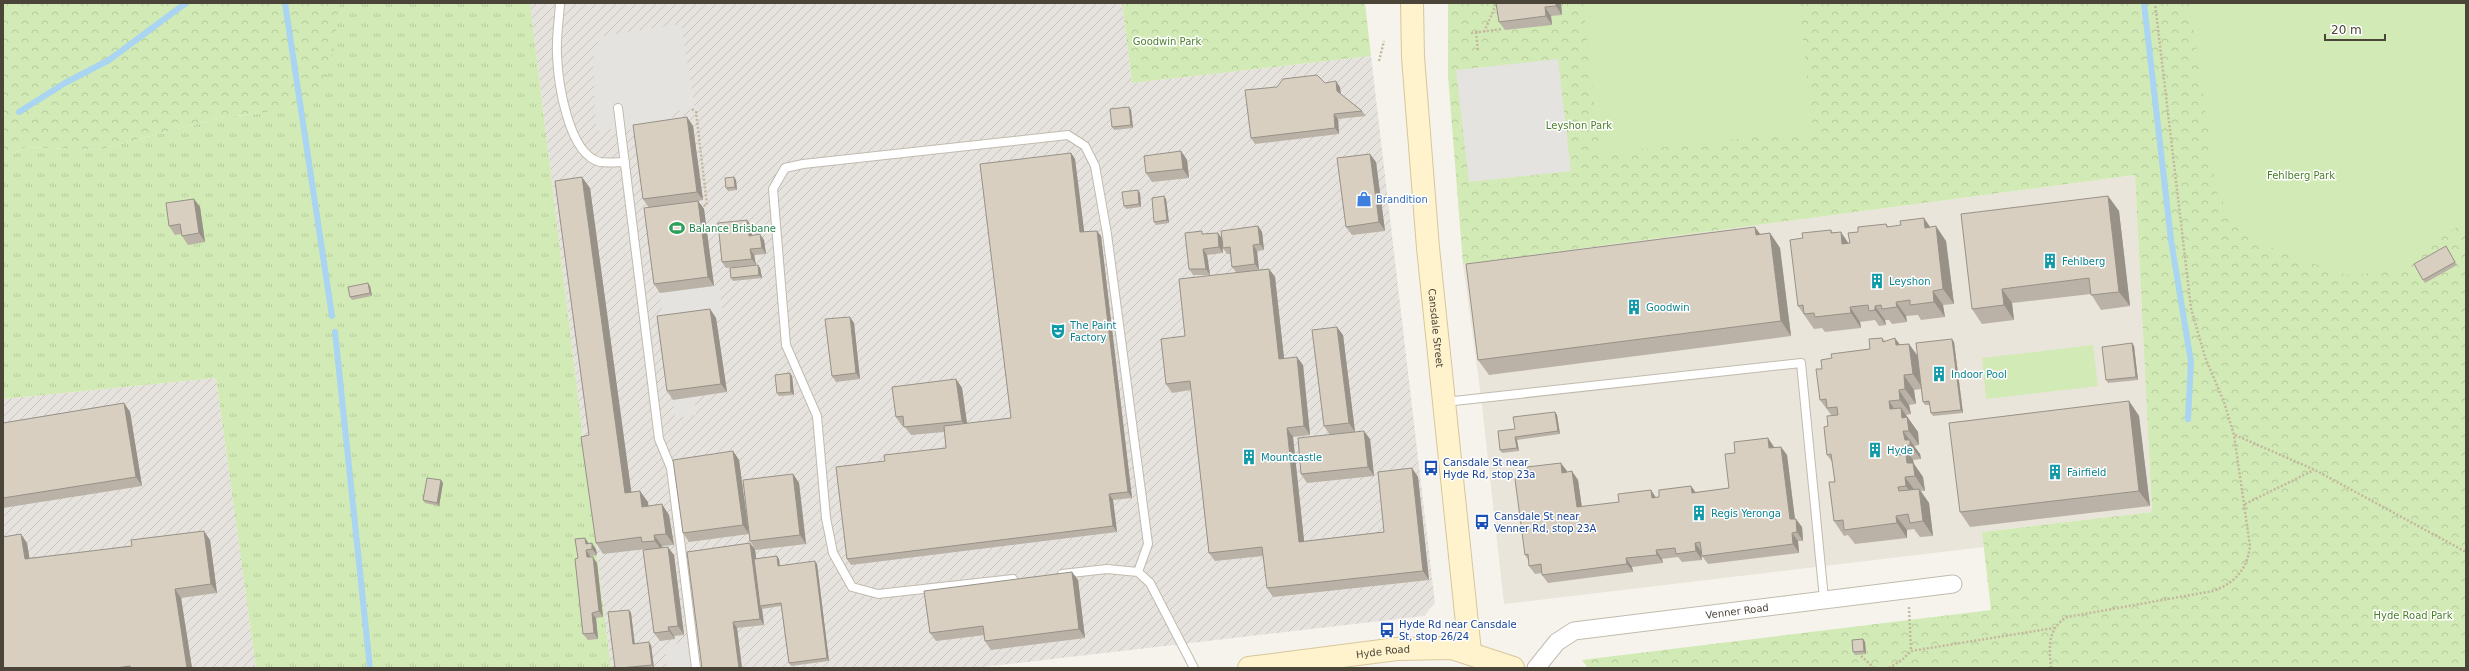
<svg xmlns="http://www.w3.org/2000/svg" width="2469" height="671" font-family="'DejaVu Sans',sans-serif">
  <defs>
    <pattern id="industrial-furrows" width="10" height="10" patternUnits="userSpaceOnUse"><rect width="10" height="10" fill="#e6e2dd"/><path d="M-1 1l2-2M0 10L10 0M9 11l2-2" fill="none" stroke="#c7c3be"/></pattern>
    <pattern id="grass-tufts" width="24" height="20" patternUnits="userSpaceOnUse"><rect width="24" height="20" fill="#d2eab5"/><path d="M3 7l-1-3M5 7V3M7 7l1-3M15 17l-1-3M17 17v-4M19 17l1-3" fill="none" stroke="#b6ca9c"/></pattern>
    <pattern id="park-crowns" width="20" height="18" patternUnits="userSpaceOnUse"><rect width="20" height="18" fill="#d2eab5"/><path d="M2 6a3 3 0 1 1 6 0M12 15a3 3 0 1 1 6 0" fill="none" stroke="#b6ca9c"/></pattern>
  </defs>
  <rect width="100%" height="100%" fill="#f6f3ec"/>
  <!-- residential -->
  <path fill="#eae5da" d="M2135 175 2152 512 1982 532 1984 547 1504 604 1481 397 1463 264Z"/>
  <!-- industrial -->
  <path fill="url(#industrial-furrows)" d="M530 3H1122L1132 83 1371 56 1435 603 1424 616 974 668H611Z
    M216 378 256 668H3V399Z"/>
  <!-- grass -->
  <path fill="url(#grass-tufts)" d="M339 3H530L611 668H256L216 378 3 399V160L25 147 98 150 219 118 262 113Z"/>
  <!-- park -->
  <path fill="url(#park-crowns)" d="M3 3H339L335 43 324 84 303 108 219 118 98 150 25 147 3 160Z
    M1122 3H1365L1371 56 1132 83Z
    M1448 3H2466V668H1588L1582 660 1991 610 1982 532 2152 512 2135 175 1463 264 1448 76Z"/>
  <!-- pitch -->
  <path fill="#d2eab5" d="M1583 3H1799L1813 131 1600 154Z
    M2190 3H2466V221L2394 269 2351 276 2290 256 2271 247 2253 235 2234 218 2217 193Z
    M2093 345 2098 386 1986 399 1982 358Z"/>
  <!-- parking -->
  <path fill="#e5e3e0" d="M681 24 695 109 671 111 673 129 632 134 630 127 596 131 593 60 595 48 602 36Z
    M1558 59 1571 171 1469 182 1456 70Z
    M719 285 723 317 663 325 660 293Z
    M694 397 696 415 675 418 673 400Z
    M687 642 691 668H667L665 645Z"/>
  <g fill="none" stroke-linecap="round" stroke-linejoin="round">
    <!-- stream -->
    <path stroke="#a9d4f2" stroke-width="6" d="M285 3 332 316
      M2144 3 2171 240 2191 362 2188 419
      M19 112 65 83 109 60 186 3
      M335 332 370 668"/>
    <defs>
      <path id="lane" d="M560 3C559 20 556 38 557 55 558 82 568 154 600 162 608 163 617 162 625 162
        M618 108 659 439 671 468 696 668
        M1445 402 1801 363 1824 599
        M1062 574 1107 569 1138 572 1150 583 1194 668
        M1013 579 878 594 852 587 833 553 826 518 817 416 786 345 773 189 785 168 803 164 1068 135 1085 146 1095 166 1107 234 1148 544 1138 572"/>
      <g id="street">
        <path id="s1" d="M1536 668 1557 642 1574 631 1953 584"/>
      </g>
      <g id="secondary">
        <path id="s2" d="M1412 3 1413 57 1428 248 1470 652"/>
        <path id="s3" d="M1249 668 1397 649 1452 648 1513 668"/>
      </g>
    </defs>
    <!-- lane casing -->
    <use href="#lane" stroke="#c2bbae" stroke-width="10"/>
    <!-- street casing -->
    <use href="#street" stroke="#c2bbae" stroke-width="19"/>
    <!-- secondary casing -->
    <use href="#secondary" stroke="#d6c79b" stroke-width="24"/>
    <!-- path -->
    <path stroke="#c4b79f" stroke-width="2.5" stroke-dasharray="2 2" stroke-linecap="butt" d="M1476 32 1478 51
      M1484 32 1495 7 1494 3
      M1471 33 1502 29
      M1379 61 1384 41
      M692 109 696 112 707 205 700 206
      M2235 435 2315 470 2466 552
      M2245 504 2314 470
      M1909 607 1911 651
      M1861 656 1874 668
      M1889 668 1902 660 1911 651 2054 628
      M2051 668C2049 647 2047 629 2067 617L2213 591C2235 583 2247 570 2250 546L2234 435 2224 402 2205 357 2191 308 2155 3"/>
    <!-- lane -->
    <use href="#lane" stroke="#fff" stroke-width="8"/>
    <!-- street -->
    <use href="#street" stroke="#fff" stroke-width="17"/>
    <!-- secondary -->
    <use href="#secondary" stroke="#fff3cd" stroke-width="22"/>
  </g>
  <!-- wall -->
  <path fill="#bab2a6" d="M1496 3H1561L1562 15 1551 16 1552 25 1505 30 1499 22Z
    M1325 83 1340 87 1341 94 1362 111 1366 116 1338 119 1339 134 1255 144 1251 138Z
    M1131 110 1133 128 1114 130 1112 127Z
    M687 117 693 126 703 200 698 201 704 209 714 286 660 293 654 284 649 208 643 199Z
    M1181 151 1187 160 1189 178 1152 182 1146 173Z
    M1071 153 1075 159 1084 232 1097 231 1101 236 1132 498 1113 500 1117 532 851 565 847 559 885 461 946 448 944 432 911 435 904 426H902L896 417 956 379 962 388 967 424 1011 418Z
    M1376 162 1385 231 1352 235 1346 227Z
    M734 177 736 180 737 190 728 191 726 188Z
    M590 188 631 492 648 502V506L669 515 674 545 662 546V548L674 555 684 635 674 636 675 639 660 641 654 633 647 550 646 549 603 554 596 543 589 435Z
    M1140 193 1141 207 1126 209 1124 206Z
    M2108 196 2119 211 2130 306 2101 310 2091 294 2012 303 2014 320 1982 324 1972 309Z
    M194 199 200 207 205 242 188 245 182 236 181 234 175 235 169 226Z
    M1166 199 1169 223 1156 225 1154 222Z
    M1924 218 1930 227 1946 241 1954 304 1943 305 1945 317 1921 320 1918 315 1906 316 1907 322 1892 324 1889 320H1885L1886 325 1879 326 1875 320 1860 322 1861 328 1825 332 1822 328 1814 329 1798 306 1803 238 1831 230 1833 233 1849 243H1850L1858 232 1886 224 1889 227 1901 225Z
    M747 220 751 226 752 235 764 240 766 254 754 255 756 265 726 268 722 262Z
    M1258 226 1262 232 1264 250 1257 251 1259 270 1269 269 1275 277 1284 358 1303 365 1310 435 1293 437 1304 541 1384 532 1412 468 1418 477 1429 580 1273 597 1267 588 1263 556 1215 561 1209 553 1191 390 1172 393 1166 384 1185 336 1236 272 1232 267 1230 254H1227L1223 248 1222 244 1223 253 1207 255 1210 275H1193L1189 269 1204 234 1222 238Z
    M1770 233 1780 248 1791 336 1489 375 1478 360 1760 234Z
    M2446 246 2457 265 2425 283 2423 280Z
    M758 265 760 268 762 278 733 281 731 278Z
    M370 286 372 296 352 300 350 297Z
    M710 309 716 318 727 392 673 400 667 391Z
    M854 323 860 379 836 382 832 376Z
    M1343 335 1355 432 1370 439 1374 476 1307 483 1301 474 1330 435 1324 426Z
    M1882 338 1885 341 1900 345 1909 344 1917 355 1954 342 1963 413 1933 416 1931 413 1930 405H1925L1923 402 1921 389 1914 390 1916 404 1909 405 1911 414 1906 415 1918 432 1919 445 1914 446 1920 454 1921 459 1913 460 1914 464 1923 477 1925 491H1921L1929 503 1933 536 1920 537 1914 529 1907 530V538L1855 544 1848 535 1844 536 1834 521 1835 482 1833 463 1827 455 1828 426 1832 416 1820 400 1822 369 1870 349Z
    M2132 343 2134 346 2138 380 2108 383 2106 380Z
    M790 373 792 376 794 395 779 396 777 393Z
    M2129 401 2139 416 2150 506 1970 527 1960 512Z
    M124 403 130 412 142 486 3 508V423Z
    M1555 412 1557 415 1560 434 1517 440 1519 451 1502 453 1500 450 1515 429Z
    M1768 438 1774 447H1781L1787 455 1795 519 1802 527 1803 541H1798L1799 553 1708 564 1702 556V551H1701L1702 560 1682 562 1678 557 1662 559 1663 563 1632 567 1633 572 1548 583 1542 575V573L1535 574 1529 566V561L1525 555 1528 477 1567 472 1578 480 1582 507 1729 488 1735 453Z
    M733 451 739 460 749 534 689 542 683 533Z
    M793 474 799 483 806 544 756 550 750 541Z
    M443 483 439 506 425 503 423 500Z
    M585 538 589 544 596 549 597 555 590 556V557L597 563 603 617 596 618 598 639 588 640 583 634 578 558Z
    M210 540 217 593 181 598 192 668H3L27 543 29 558Z
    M755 549 756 559 777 556 779 559 780 566 817 564 829 661 791 666 789 663 781 606 762 609 764 625 737 628 742 668H702Z
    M1072 572 1078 580 1085 638 991 650 985 641V635L936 641 930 633Z
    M629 610 631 613 635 644 651 645 654 668H615Z
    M1863 639 1865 642 1866 654 1855 655 1853 652Z"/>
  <!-- shaded-wall -->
  <path fill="#979187" d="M1556 3H1561L1562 15 1556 6Z
    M1545 7 1551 16 1552 25 1546 16Z
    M1336 81 1340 87 1341 97 1337 91Z
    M1129 107 1131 110 1133 128 1131 125Z
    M1334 114 1338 119 1339 134 1335 128Z
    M687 117 693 126 703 200 697 192Z
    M1181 151 1187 160 1189 178 1183 169Z
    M1071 153 1075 159 1085 238 1080 232Z
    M1370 154 1376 162 1385 231 1379 222Z
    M582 177 590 188 633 504 625 493Z
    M734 177 736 180 737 190 735 187Z
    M1138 190 1140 193 1141 207 1139 204Z
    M1164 196 1166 199 1169 223 1167 220Z
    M2108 196 2119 211 2130 306 2119 292Z
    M194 199 200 207 205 242 199 233Z
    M698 201 704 209 714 286 708 277Z
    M1924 218 1934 233 1925 228Z
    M747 220 751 226 753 241 749 236Z
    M1258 226 1262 232 1264 250 1260 244Z
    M1936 226 1946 241 1954 304 1943 289Z
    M1755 227 1766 242 1756 235Z
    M1097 231 1101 236 1132 498 1128 492Z
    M1841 232 1851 247 1842 244Z
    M1218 233 1222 238 1223 253 1219 247Z
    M1770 233 1780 248 1791 336 1781 321Z
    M760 234 764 240 766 254 762 248Z
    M1253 245 1257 251 1259 270 1255 264Z
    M750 249 754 255 756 265 752 259Z
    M1203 249 1207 255 1210 275 1206 269Z
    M758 265 760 268 762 278 759 275Z
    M1269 269 1275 277 1285 367 1279 359Z
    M368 283 370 286 372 296 370 293Z
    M2002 289 2012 303 2014 320 2004 305Z
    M1933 291 1943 305 1945 317 1934 302Z
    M1896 302 1906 316 1907 322 1897 307Z
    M1875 306 1885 320 1886 325 1875 310Z
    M1850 307 1860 322 1861 328 1851 313Z
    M710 309 716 318 727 392 721 384Z
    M850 317 854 323 860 379 856 373Z
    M1337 327 1343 335 1355 432 1349 423Z
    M1895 338 1906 353 1896 345Z
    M1952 339 1954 342 1963 413 1961 410Z
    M2132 343 2134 346 2138 380 2136 377Z
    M1909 344 1919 358 1923 389 1913 374Z
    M1297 357 1303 365 1310 435 1304 426Z
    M790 373 792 376 794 395 791 392Z
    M1904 375 1914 390 1916 404 1905 389Z
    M956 379 962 388 968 430 962 421Z
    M1899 390 1909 405 1911 414 1900 400Z
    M1889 401 1899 416 1890 409Z
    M2129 401 2139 416 2150 506 2139 491Z
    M124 403 130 412 142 486 136 477Z
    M1901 408 1918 432 1919 445 1909 431 1902 418Z
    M1555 412 1557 415 1560 434 1558 431Z
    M1287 428 1293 437 1305 550 1299 542Z
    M1364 431 1370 439 1374 476 1368 467Z
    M1903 431 1920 454 1921 459 1910 445 1905 440Z
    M1515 437 1517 440 1519 451 1517 448Z
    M1768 438 1774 447 1775 457 1769 448Z
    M1903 446 1913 460 1914 464 1923 477 1925 491 1915 476 1907 463 1906 454 1913 464 1904 450Z
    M1781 447 1787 455 1796 528 1790 519Z
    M733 451 739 460 749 534 743 525Z
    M1561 463 1567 471 1568 481 1562 473Z
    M1412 468 1418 477 1429 580 1423 571Z
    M1572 471 1578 480 1583 516 1577 507Z
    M793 474 799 483 806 544 800 535Z
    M1905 477 1916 492V500L1906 486Z
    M441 480 443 483 439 506 437 503Z
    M1691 486 1697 494 1692 493Z
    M1919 489 1929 503 1933 536 1923 521Z
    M1651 490 1657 499 1652 498Z
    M640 491 648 502 650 517 642 507Z
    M1109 494 1113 500 1117 532 1113 526Z
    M662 504 669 515 674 545 666 534Z
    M1896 516 1907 530V538L1897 523Z
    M1796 519 1802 527 1803 541 1797 532Z
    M204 531 210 540 217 593 211 584Z
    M1792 533 1798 541 1799 553 1793 544Z
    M21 534 27 543 31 567 25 559Z
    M654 535 662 546 663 552 655 541Z
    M585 538 589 544 590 550 586 544Z
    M592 543 596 549 597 555 592 549Z
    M750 543 755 549 762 606H760L762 609 764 625 760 619Z
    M1695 543 1701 551 1702 560 1696 551Z
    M668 547 674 555 684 635 678 626Z
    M586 550 590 556 591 563 587 557Z
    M1656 550 1662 559 1663 563 1657 555Z
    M777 556 779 559 780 569 778 566Z
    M593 557 597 563 603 617 599 611Z
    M1626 558 1632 567 1633 572 1627 564Z
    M815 561 817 564 829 661 827 658Z
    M1072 572 1078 580 1085 638 1079 629Z
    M175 589 181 598 192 668H187Z
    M629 610 631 613 635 647 633 644Z
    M592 613 596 618 598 639 594 633Z
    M733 622 737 628 742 668H739Z
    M668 627 674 636 675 639 669 631Z
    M1863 639 1865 642 1866 654 1864 651Z
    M649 642 651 645 654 668 652 665Z"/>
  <!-- building -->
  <path fill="#d8cfc1" stroke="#979187" d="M1496 3H1556V6L1545 7 1546 16 1499 22Z
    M1317 75 1325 83 1336 81 1337 91 1362 111 1334 114 1335 128 1251 138 1245 90 1277 87 1283 79Z
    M1129 107 1131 125 1112 127 1110 109Z
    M687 117 697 192 643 199 633 125Z
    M1181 151 1183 169 1146 173 1144 156Z
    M1071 153 1080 232 1097 231 1128 492 1109 494 1113 526 847 559 836 467 885 461 884 455 946 448 944 426 1011 418 980 164Z
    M1370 154 1379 222 1346 227 1337 158Z
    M582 177 625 493 640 491 642 507 662 504 666 534 654 535 655 541 642 542 641 537 596 543 581 437 589 435 555 181Z
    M734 177 735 187 726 188 725 178Z
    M1138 190 1139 204 1124 206 1122 192Z
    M1164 196 1167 220 1154 222 1152 198Z
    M2108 196 2119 292 2091 295 2089 278 2002 289 2004 305 1972 309 1961 214Z
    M194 199 199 233 182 236 180 224 169 226 166 203Z
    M698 201 708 277 654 284 644 208Z
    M1924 218 1925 228 1936 226 1943 289 1933 291 1934 302 1910 305V300L1896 302 1897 307 1882 309 1881 305 1875 306V310L1869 311 1868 305 1850 307 1851 313 1815 317 1814 313 1804 314 1803 305 1798 306 1790 240 1803 238 1802 233 1831 230V233L1841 232 1842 244 1850 243 1848 233 1858 232V227L1886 224 1887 227 1901 225 1900 221Z
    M747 220 749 236 760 234 762 248 750 249 752 259 722 262 718 223Z
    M1258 226 1260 244 1253 245 1255 264 1232 267 1230 247 1223 248 1221 231Z
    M1755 227 1756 235 1770 233 1781 321 1478 360 1466 264Z
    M1202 231V234L1218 233 1219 247 1203 249 1206 269H1189L1185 233Z
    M2446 246 2455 262 2423 280 2414 264Z
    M758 265 759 275 731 278 730 268Z
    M1269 269 1279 359 1297 357 1304 426 1287 428 1299 542 1384 532 1378 472 1412 468 1423 571 1267 588 1262 547 1209 553 1190 381 1166 384 1161 339 1185 336 1179 279Z
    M368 283 370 293 350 297 348 287Z
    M710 309 721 384 667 391 657 316Z
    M850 317 856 373 832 376 825 319Z
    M1337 327 1349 423 1324 426 1312 330Z
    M1882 338 1883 342 1895 338 1896 345 1909 344 1913 374 1904 375 1905 389 1899 390 1900 400 1889 401 1890 409 1901 408 1902 418 1907 417 1909 431H1903L1905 440H1910V445L1903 446 1904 450 1898 451V455L1906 454 1907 463H1913L1915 476 1905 477 1906 486 1898 487 1899 491 1919 489 1923 521 1910 523 1908 514 1896 516 1897 523 1844 530 1843 520 1834 521 1829 482H1835L1831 454 1827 455 1824 427 1828 426 1827 416 1838 415 1837 407 1827 408 1826 399 1820 400 1816 369H1822L1821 360 1832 358 1831 354 1870 349 1869 339Z
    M1952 339 1961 410 1931 413 1929 401 1923 402 1916 343Z
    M2132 343 2136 377 2106 380 2102 347Z
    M790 373 791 392 777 393 775 375Z
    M956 379 962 421 904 427 903 416 896 417 892 387Z
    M2129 401 2139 491 1960 512 1949 423Z
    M124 403 136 477 3 498V423Z
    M1555 412 1558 431 1515 437 1517 448 1500 450 1498 431 1515 429 1513 417Z
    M1364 431 1368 467 1301 474 1298 438Z
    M1768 438 1769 448 1781 447 1790 519H1796L1797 532 1792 533 1793 544 1702 556 1700 542 1695 543 1696 551 1676 554 1675 548 1656 550 1657 555 1626 558 1627 564 1542 575 1541 564 1529 566 1528 554 1525 555 1515 479 1528 477 1527 467 1561 463 1562 473 1572 471 1577 507 1619 502 1618 494 1651 490 1652 498 1659 497V490L1691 486 1692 493 1729 488 1725 454 1735 453 1734 442Z
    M733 451 743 525 683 533 673 460Z
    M793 474 800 535 750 541 743 480Z
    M427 478 441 480 437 503 423 500Z
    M204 531 211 584 175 589 187 668H131L130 666 116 668H3V537L21 534 25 559 132 546 131 540Z
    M585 538 586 544 592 543V549L586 550 587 557H593L599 611 592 613 594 633 583 634 575 559 578 558 575 539Z
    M750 543 760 619 733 622 739 668H702L687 552Z
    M668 547 678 626 668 627 669 631 654 633 643 550Z
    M777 556 778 566 815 561 827 658 789 663 781 603 760 606 754 559Z
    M1072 572 1079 629 985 641 983 626 930 633 924 591Z
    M629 610 633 644 649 642 652 665 620 668H615L608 612Z
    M1863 639 1864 651 1853 652 1852 640Z"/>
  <!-- icons -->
  <defs>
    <symbol id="shop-bare" viewBox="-9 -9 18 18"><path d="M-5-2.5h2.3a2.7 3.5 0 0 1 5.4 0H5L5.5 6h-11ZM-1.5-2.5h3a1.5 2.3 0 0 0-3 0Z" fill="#3f7fe0" stroke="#fff" stroke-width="2.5" paint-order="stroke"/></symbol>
    <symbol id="stadium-bare" viewBox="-9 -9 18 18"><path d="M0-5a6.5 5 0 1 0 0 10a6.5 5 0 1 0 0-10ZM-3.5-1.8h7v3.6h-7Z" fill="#2e9e5b" stroke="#fff" stroke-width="2.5" paint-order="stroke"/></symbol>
    <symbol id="building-bare" viewBox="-9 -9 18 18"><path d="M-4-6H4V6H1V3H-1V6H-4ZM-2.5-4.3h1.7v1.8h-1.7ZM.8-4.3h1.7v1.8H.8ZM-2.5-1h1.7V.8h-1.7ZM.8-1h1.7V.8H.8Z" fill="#0f9aa8" stroke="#fff" stroke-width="2.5" paint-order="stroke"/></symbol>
    <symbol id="theatre-bare" viewBox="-9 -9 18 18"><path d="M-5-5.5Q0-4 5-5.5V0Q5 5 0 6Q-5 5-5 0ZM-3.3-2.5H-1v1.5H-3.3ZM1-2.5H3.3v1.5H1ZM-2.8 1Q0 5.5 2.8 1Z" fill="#0f9aa8" stroke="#fff" stroke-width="2.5" paint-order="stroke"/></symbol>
    <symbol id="bus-bare" viewBox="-9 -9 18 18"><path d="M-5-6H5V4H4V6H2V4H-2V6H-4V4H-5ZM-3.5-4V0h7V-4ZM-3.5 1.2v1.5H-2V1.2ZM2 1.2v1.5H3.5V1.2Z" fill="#1a4fb4" stroke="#fff" stroke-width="2.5" paint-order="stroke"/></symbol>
  </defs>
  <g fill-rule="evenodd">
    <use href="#shop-bare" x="1353" y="188" width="22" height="22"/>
    <use href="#stadium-bare" x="666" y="217" width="22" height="22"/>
    <use href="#building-bare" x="2039" y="250" width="22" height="22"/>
    <use href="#building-bare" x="1866" y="270" width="22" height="22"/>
    <use href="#building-bare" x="1623" y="296" width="22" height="22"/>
    <use href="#theatre-bare" x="1047" y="320" width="22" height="22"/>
    <use href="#building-bare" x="1928" y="363" width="22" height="22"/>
    <use href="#building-bare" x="1864" y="439" width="22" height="22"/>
    <use href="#building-bare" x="1238" y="446" width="22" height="22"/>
    <use href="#bus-bare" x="1420" y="457" width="22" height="22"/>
    <use href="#building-bare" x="2044" y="461" width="22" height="22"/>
    <use href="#building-bare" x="1688" y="502" width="22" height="22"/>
    <use href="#bus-bare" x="1471" y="511" width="22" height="22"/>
    <use href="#bus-bare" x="1376" y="619" width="22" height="22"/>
  </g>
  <g text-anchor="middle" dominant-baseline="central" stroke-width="3" stroke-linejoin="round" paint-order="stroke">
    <!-- park labels -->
    <g font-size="10" fill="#4a7f2a" stroke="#fff">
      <text x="1167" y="41">Goodwin Park</text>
      <text x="1579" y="125">Leyshon Park</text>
      <text x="2301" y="175">Fehlberg Park</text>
      <text x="2413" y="615">Hyde Road Park</text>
    </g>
    <!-- shop labels -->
    <g font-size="10" fill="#366cbe" stroke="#fff" text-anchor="start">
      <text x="1376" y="199">Brandition</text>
    </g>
    <!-- leisure labels -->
    <g font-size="10" fill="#27864d" stroke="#fff" text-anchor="start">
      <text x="689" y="228">Balance Brisbane</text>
    </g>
    <!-- culture labels -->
    <g font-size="10" fill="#0d838f" stroke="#fff" text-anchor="start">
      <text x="2062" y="261">Fehlberg</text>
      <text x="1889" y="281">Leyshon</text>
      <text x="1646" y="307">Goodwin</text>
      <text x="1070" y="325">The Paint<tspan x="1070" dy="12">Factory</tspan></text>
      <text x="1951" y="374">Indoor Pool</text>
      <text x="1887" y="450">Hyde</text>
      <text x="1261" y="457">Mountcastle</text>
      <text x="2067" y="472">Fairfield</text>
      <text x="1711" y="513">Regis Yeronga</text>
    </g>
    <!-- street labels -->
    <g font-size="10" fill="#4b4439" stroke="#fff">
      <text stroke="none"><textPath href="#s2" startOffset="326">Cansdale Street</textPath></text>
      <text stroke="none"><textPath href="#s1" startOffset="218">Venner Road</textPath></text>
      <text stroke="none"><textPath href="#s3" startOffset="135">Hyde Road</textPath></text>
    </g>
    <!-- transit labels -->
    <g font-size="10" fill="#164399" stroke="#fff" text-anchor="start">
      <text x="1443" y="462">Cansdale St near<tspan x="1443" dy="12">Hyde Rd, stop 23a</tspan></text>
      <text x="1494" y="516">Cansdale St near<tspan x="1494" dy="12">Venner Rd, stop 23A</tspan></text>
      <text x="1399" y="624">Hyde Rd near Cansdale<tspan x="1399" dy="12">St, stop 26/24</tspan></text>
    </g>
  </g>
  <!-- border -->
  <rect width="2469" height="671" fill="none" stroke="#4b4439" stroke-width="8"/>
  <!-- scale -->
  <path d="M2325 34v6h60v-6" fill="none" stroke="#4b4439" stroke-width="2"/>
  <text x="2331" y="34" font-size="12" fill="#4b4439" stroke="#ffffff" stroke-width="3" paint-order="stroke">20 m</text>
</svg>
